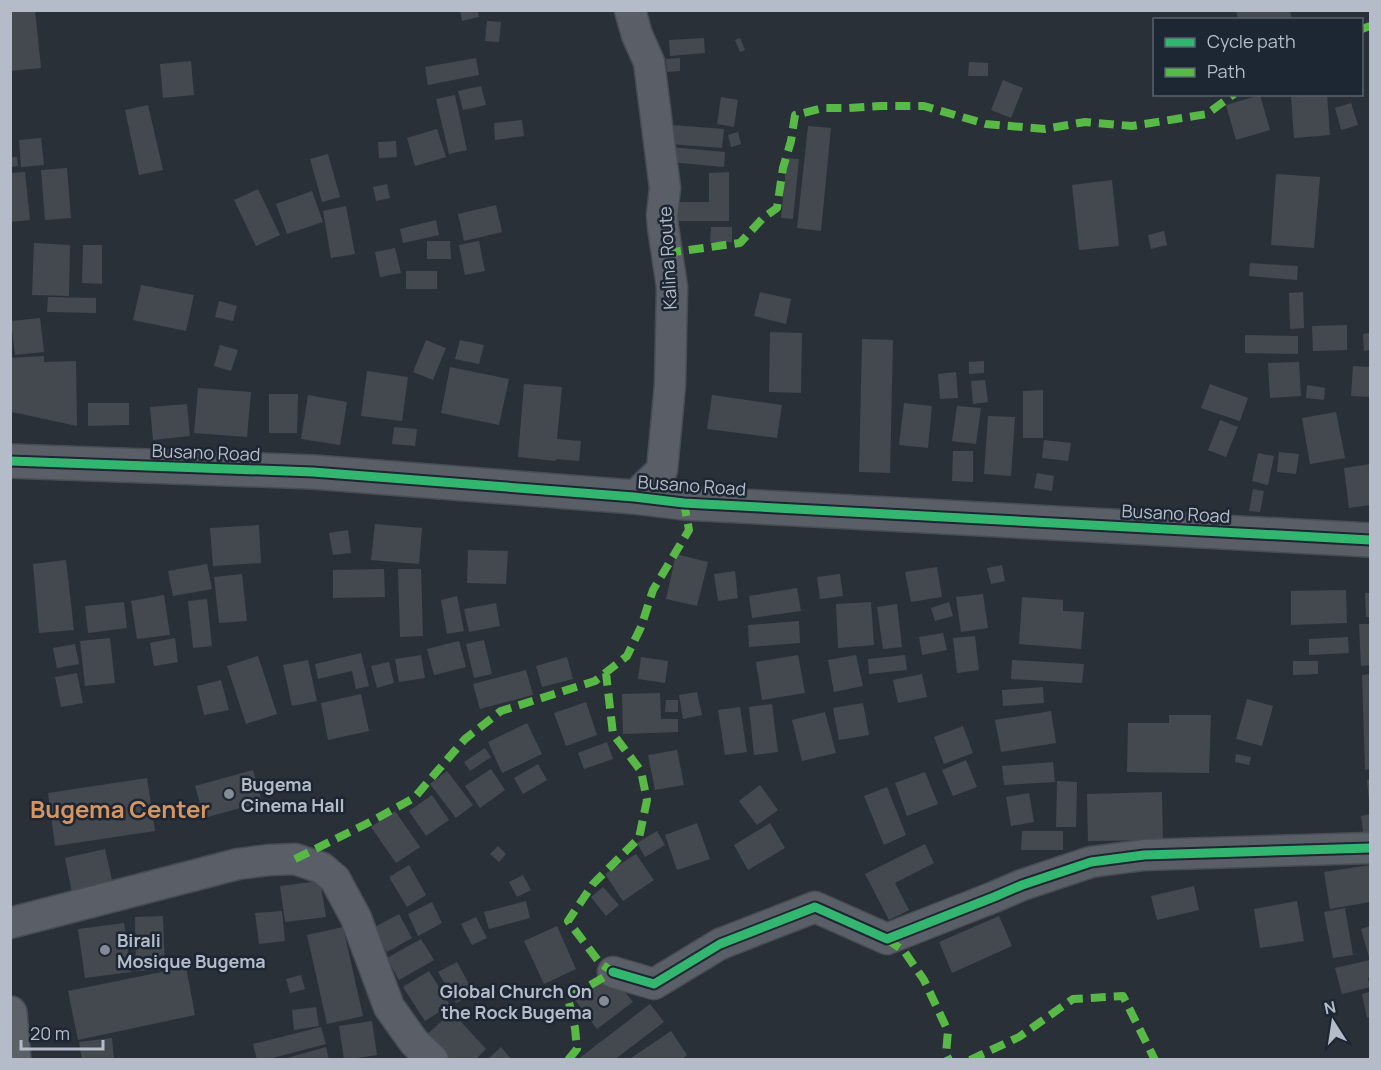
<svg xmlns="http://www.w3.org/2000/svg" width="1381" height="1070" font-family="Manrope,sans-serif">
  <rect width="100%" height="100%" fill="#2a3038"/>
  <!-- building -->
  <path fill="#444950" d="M10 10H35L41 68 10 71Z
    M460 10H477L479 17 462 21Z
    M1236 10H1290L1292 20H1238Z
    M487 21 501 22 499 42 485 41Z
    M704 38 705 53 670 56 669 40Z
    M740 38 745 50 740 52 735 40Z
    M476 58 479 75 428 85 425 67Z
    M680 58V71L667 72 666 59Z
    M191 61 194 95 163 98 160 64Z
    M969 62 988 63V76H968Z
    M1003 80 1023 88 1011 118 991 110Z
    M481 86 486 105 463 110 458 91Z
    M1327 94 1330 135 1294 138 1291 97Z
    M455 95 467 150 449 154 436 99Z
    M1260 95 1270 130 1236 140 1226 105Z
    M721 97 738 100 734 127 717 124Z
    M1351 103 1358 125 1341 130 1335 108Z
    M148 105 163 170 139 175 125 110Z
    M522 120 524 136 495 140 494 123Z
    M672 125 724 129 722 148 670 144Z
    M808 126 831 128 821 231 797 228Z
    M437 129 446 157 415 166 407 138Z
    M738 132 741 144 731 147 728 135Z
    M41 138 44 165 21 167 19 140Z
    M396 141 397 157 379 158 378 142Z
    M670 147 725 152 724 167 669 162Z
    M328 154 340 197 322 202 310 159Z
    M10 157H17L18 166 10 167Z
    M787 158 799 159 793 219 781 218Z
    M67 168 71 218 45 220 41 170Z
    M25 172 30 220 10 222V173Z
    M729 172V221H677L676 202H709V173Z
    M1276 174 1320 177 1314 248 1271 245Z
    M1112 180 1119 246 1079 250 1072 185Z
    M387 184 390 198 376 201 373 187Z
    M258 189 280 235 256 246 234 200Z
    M312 191 323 222 287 234 276 204Z
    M496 205 502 232 464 241 458 214Z
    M346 206 355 254 331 258 323 211Z
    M436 220 439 235 403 243 400 229Z
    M711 227H732V242H710Z
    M1164 231 1167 245 1151 249 1148 235Z
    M427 241H450L451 259H427Z
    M479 241 485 271 465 275 459 245Z
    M34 243 70 245 69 296 32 295Z
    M83 245H102V284L82 283Z
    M395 248 401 273 380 277 375 252Z
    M1250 263 1298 266 1297 280 1249 276Z
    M406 271H437V289H406Z
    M141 285 194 295 186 331 133 320Z
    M760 292 791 299 786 324 754 316Z
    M1303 292 1304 328 1290 329 1289 293Z
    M48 297 96 298V313L47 312Z
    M219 301 237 306 233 321 215 317Z
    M40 318 44 352 15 355 11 321Z
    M1347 325V350L1313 351 1312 326Z
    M770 332 802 333 801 393 769 392Z
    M1370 333V350L1364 351 1363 334Z
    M1245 335 1298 336V354L1245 353Z
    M862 339 893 340 890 473 859 472Z
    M426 340 446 348 433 380 413 372Z
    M460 340 484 345 479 364 455 359Z
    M220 345 238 350 231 371 214 366Z
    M44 356V362L76 361 77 426 12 412 10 358Z
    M984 361V373L969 374V362Z
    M1299 362 1301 396 1270 398 1268 363Z
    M1353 366 1370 367V397L1351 396Z
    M450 367 509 379 499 425 441 413Z
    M367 371 408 377 402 421 361 416Z
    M956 372 958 398 940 399 938 374Z
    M985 380 988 402 973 404 971 381Z
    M524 384 562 387 557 439 581 441 579 461 556 459V461L518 457Z
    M1210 384 1248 398 1240 421 1201 408Z
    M1307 385 1325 388 1324 400 1306 398Z
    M198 388 251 392 247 437 194 433Z
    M1043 390V438H1023V391Z
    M269 394H298L297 433H269Z
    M308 395 347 402 340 445 301 439Z
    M712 395 782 405 777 438 707 429Z
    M88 403H129V425L88 426Z
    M904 403 932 406 928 448 899 445Z
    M187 404 190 436 153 440 150 407Z
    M957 406 981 408 976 444 952 441Z
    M1336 412 1345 458 1310 464 1302 418Z
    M988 416 1015 417 1011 476 984 474Z
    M1220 420 1238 427 1226 457 1208 450Z
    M394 427 417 429 415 446 392 444Z
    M1044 440 1071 443 1068 461 1042 458Z
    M953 451H973V482L952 481Z
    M1279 452 1299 454 1296 474 1277 472Z
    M1258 453 1274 456 1268 485 1252 481Z
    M1370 464V505L1349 508 1344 468Z
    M1037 473 1054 476 1052 491 1034 488Z
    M1253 489 1264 491 1260 512 1249 511Z
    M375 524 422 528 419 564 371 560Z
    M259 525 261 563 213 566 210 528Z
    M348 530 351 553 333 555 329 533Z
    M468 550 508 551 506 584 467 583Z
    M676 554 708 562 697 606 666 599Z
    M66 560 74 630 39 633 33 564Z
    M207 564 212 589 173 596 168 571Z
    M1002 565 1005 581 991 584 987 568Z
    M937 567 942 597 911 602 905 572Z
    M384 569 385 597 333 598V570Z
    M398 569H421L423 636 400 637Z
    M735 571 738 598 718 601 714 574Z
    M242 574 247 621 219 623 214 577Z
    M840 574 843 596 820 599 817 577Z
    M797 588 801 611 752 618 749 596Z
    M1346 590 1347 623 1291 625V591Z
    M1365 593H1370V617H1366Z
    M983 594 988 628 961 632 956 597Z
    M164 595 170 635 137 639 131 601Z
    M457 596 464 631 447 634 441 600Z
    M1022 597 1063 600V611L1084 612 1081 649 1019 644Z
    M207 599 212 646 193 648 188 601Z
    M124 602 127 628 88 633 85 606Z
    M871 602 874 645 838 648 836 604Z
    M949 602 953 616 935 621 931 608Z
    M496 603 500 626 469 632 464 609Z
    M897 604 902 647 883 649 877 607Z
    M799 621 800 643 749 647 748 625Z
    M1359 624H1370V665L1361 666Z
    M943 633 947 650 922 655 919 637Z
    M975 636 979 670 957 673 953 638Z
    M1348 637 1349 653 1309 655V639Z
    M110 638 115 683 85 686 80 641Z
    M175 638 178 662 154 666 150 643Z
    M484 640 492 674 474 678 466 644Z
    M459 641 466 667 434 675 427 649Z
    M75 644 79 664 57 668 53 648Z
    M361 653 369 686 356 689 352 671 318 679 315 664Z
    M421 655 425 678 399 682 395 659Z
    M798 655 805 693 762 700 756 662Z
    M856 655 863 686 834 692 828 660Z
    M905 655 907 670 869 674 868 659Z
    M258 656 277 714 246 724 227 666Z
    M567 657 573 679 542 687 536 666Z
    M641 657 668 661 665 683 638 679Z
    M308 660 317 701 292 706 283 665Z
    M1012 660 1084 664 1082 683 1011 679Z
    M1293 661H1318V674L1293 675Z
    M389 662 394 683 377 688 371 666Z
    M526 670 533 695 480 709 473 684Z
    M77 673 83 703 61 707 55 677Z
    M922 674 927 697 898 703 893 680Z
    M1370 674V769L1365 770 1362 675Z
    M221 680 229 710 204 715 197 686Z
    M1043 687 1044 703 1003 706 1002 690Z
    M697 692 702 715 683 719 679 695Z
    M660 693 661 719H678V732L623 734 622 694Z
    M361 694 369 731 328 740 321 703Z
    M1247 699 1273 706 1262 746 1236 739Z
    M666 700H678V712H665Z
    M586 702 597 735 566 746 554 713Z
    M863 703 869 735 839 740 833 708Z
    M772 704 778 752 754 755 749 707Z
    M740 707 747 752 725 755 718 710Z
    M1051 711 1056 743 1001 752 995 720Z
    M825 712 836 753 802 761 792 720Z
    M1169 715H1211L1209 773 1127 772 1128 723H1169Z
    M527 723 542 754 502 773 488 742Z
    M963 726 973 753 944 764 934 737Z
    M607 742 613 759 584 769 578 753Z
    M485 748 491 757 470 771 464 762Z
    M677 750 684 785 655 790 648 755Z
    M1236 754 1251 757 1249 765 1235 762Z
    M966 760 977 787 953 796 942 770Z
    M1053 762 1055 782 1004 785 1002 766Z
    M538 764 547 780 523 794 514 778Z
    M491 769 505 790 480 808 465 786Z
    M253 770 262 802 204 818 195 786Z
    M447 771 473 805 456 818 430 784Z
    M925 772 938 804 907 816 895 783Z
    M147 778 155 831 55 846 48 793Z
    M1370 779V801H1369L1367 780Z
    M1057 781 1077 782 1076 827H1056Z
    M760 785 778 810 757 825 739 801Z
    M887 787 906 835 884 845 864 796Z
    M1162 792 1163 840 1088 841 1087 794Z
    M1029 793 1034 822 1011 826 1006 797Z
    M432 795 449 820 426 836 409 811Z
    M395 811 420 847 396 863 371 827Z
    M1370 814V838L1364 839 1361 816Z
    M697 823 710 859 677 870 665 835Z
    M770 823 785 848 748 870 734 845Z
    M657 831 665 845 645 857 637 843Z
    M1022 831H1063V850H1021Z
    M925 844 934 863 895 883 909 910 889 920 865 874Z
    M498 846 506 854 499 862 490 854Z
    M105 849 114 889 73 898 65 858Z
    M636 854 654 880 623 901 605 874Z
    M409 865 426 895 407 907 389 877Z
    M1370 865V902L1330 909 1324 872Z
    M523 875 531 890 517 897 509 882Z
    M320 881 326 917 285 922 280 886Z
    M1194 886 1199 910 1157 920 1151 896Z
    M603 887 619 905 606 916 591 897Z
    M526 901 530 918 489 929 484 912Z
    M1297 901 1304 941 1260 948 1254 909Z
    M432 902 442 923 418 936 408 914Z
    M1345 908 1353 955 1333 958 1324 912Z
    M282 911 285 941 259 944 255 913Z
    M399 914 412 938 387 952 373 928Z
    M163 916 165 970 136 971 135 917Z
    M999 916 1012 946 952 973 939 942Z
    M476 917 487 938 472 945 461 924Z
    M124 923 131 972 85 978 78 929Z
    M557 926 576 969 544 984 524 941Z
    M1370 926V956L1369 957 1361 929Z
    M343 927 363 1016 327 1024 307 935Z
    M421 939 434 960 399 980 387 958Z
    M1370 960V977L1368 978 1370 987 1342 994 1335 968Z
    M457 962 474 993 456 1003 438 972Z
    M186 967 195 1015 78 1040 68 991Z
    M429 971 450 1005 425 1021 403 987Z
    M610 973 633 1002 597 1029 575 1000Z
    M301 975 305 989 290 993 286 979Z
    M1370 992V1017L1367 1018 1362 994Z
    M650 1004 664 1022 614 1060H577Z
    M316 1007 319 1026 294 1030 292 1010Z
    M452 1012 486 1049 475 1060H444L424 1037Z
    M372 1021 377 1055 344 1060 339 1026Z
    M321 1027 326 1044 265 1060H257L253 1044Z
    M671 1031 687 1055 681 1060H628Z
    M112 1038 114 1060H82L79 1042Z
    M326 1047 329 1060H284V1059Z
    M501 1047 512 1060H487Z"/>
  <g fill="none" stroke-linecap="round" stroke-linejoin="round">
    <defs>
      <path id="minor" d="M630 10 637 35 649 62 665 188 662 215 663 227 672 287 670 385 662 470 634 497
        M10 923 238 864 269 860 295 859 322 868 335 879 356 918 389 1007 414 1042 433 1060
        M613 972 654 984 720 944 815 907 887 939 994 897 1022 885 1091 862 1144 855 1370 848"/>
      <path id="tertiary" d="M10 461 313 472 634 497 684 503 1370 540"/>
      <path id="primary" d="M10 1013 14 1060"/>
    </defs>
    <!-- minor casing -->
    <use href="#minor" stroke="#484c53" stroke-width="33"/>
    <!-- tertiary casing -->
    <use href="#tertiary" stroke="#484c53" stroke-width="36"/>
    <!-- primary casing -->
    <use href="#primary" stroke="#484c55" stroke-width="36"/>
    <!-- minor -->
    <use href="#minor" stroke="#5a5e66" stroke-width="30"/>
    <!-- tertiary -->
    <use href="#tertiary" stroke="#5a5e66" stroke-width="33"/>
    <!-- primary -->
    <use href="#primary" stroke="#5c6168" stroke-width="33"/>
    <!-- quiet -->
    <path stroke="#58b947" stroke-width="8" stroke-dasharray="15 8" stroke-linecap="butt" d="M1362 29 1370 26
      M666 253 740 243 763 218 777 208 783 168 791 141 795 115 823 108H849L880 106H924L986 124 1045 129 1085 122 1132 126 1207 114 1234 94
      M295 859 370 822 414 798 465 739 501 711 595 681 627 656 641 627 653 590 689 530 684 503
      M887 939 904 951 924 980 948 1031 946 1054 949 1060
      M568 1060 577 1049 575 1028 568 998 613 972 600 963 568 921 593 884 639 838 647 800 641 771 613 734 606 673
      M970 1060 1019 1037 1073 999 1123 996 1155 1060"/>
    <defs>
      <path id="cycleway" d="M10 461 313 472 634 497 684 503 1370 540
        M613 972 654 984 720 944 815 907 887 939 994 897 1022 885 1091 862 1144 855 1370 848"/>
    </defs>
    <!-- cycleway casing -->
    <use href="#cycleway" stroke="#1d2633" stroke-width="13"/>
    <!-- cycleway -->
    <use href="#cycleway" stroke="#33b770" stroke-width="9"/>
  </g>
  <!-- markers -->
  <g fill="#848b96" stroke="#1d2633" stroke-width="2">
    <circle cx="229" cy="794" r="6"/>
    <circle cx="105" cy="950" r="6"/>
    <circle cx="604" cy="1001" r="6"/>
  </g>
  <g text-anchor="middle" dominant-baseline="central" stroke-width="5" stroke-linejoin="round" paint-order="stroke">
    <!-- street labels -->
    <g font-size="18" fill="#b4bcc9" stroke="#1d2633">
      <text transform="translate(667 258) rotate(-93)">Kalina Route</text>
      <text transform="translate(206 452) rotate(2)">Busano Road</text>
      <text transform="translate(692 485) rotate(4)">Busano Road</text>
      <text transform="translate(1176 513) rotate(3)">Busano Road</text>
    </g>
    <!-- poi labels -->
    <g font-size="18" font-weight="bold" fill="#b4bcc9" stroke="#1d2633" text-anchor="start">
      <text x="241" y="784">Bugema<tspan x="241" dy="21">Cinema Hall</tspan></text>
      <text x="117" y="940">Birali<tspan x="117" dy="21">Mosique Bugema</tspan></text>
      <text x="592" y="991" text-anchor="end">Global Church On<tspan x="592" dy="21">the Rock Bugema</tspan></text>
    </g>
    <!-- district labels -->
    <g font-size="24" font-weight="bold" fill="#d59563" stroke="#1d2633">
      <text x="120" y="808">Bugema Center</text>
    </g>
  </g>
  <!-- border -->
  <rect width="1381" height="1070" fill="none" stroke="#b4bcc9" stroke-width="24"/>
  <!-- legend -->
  <rect x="1153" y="18" width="210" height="78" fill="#1d2633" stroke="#59626f" stroke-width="1.5"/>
  <rect x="1165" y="38" width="30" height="9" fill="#33b770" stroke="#59626f" stroke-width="1.5"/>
  <text x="1207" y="48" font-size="18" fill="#b4bcc9">Cycle path</text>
  <rect x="1165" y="68" width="30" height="9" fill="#58b947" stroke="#59626f" stroke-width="1.5"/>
  <text x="1207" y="78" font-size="18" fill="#b4bcc9">Path</text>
  <!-- north arrow -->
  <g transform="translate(1333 1022) rotate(348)" stroke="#1d2633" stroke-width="4.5" paint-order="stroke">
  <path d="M0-4.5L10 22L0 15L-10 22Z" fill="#b4bcc9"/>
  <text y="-9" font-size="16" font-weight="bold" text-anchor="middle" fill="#b4bcc9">N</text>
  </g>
  <!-- scale -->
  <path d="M21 1040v9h82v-9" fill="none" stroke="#b4bcc9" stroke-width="3"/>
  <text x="30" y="1040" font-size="18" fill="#b4bcc9" stroke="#1d2633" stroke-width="4.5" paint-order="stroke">20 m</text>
</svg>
